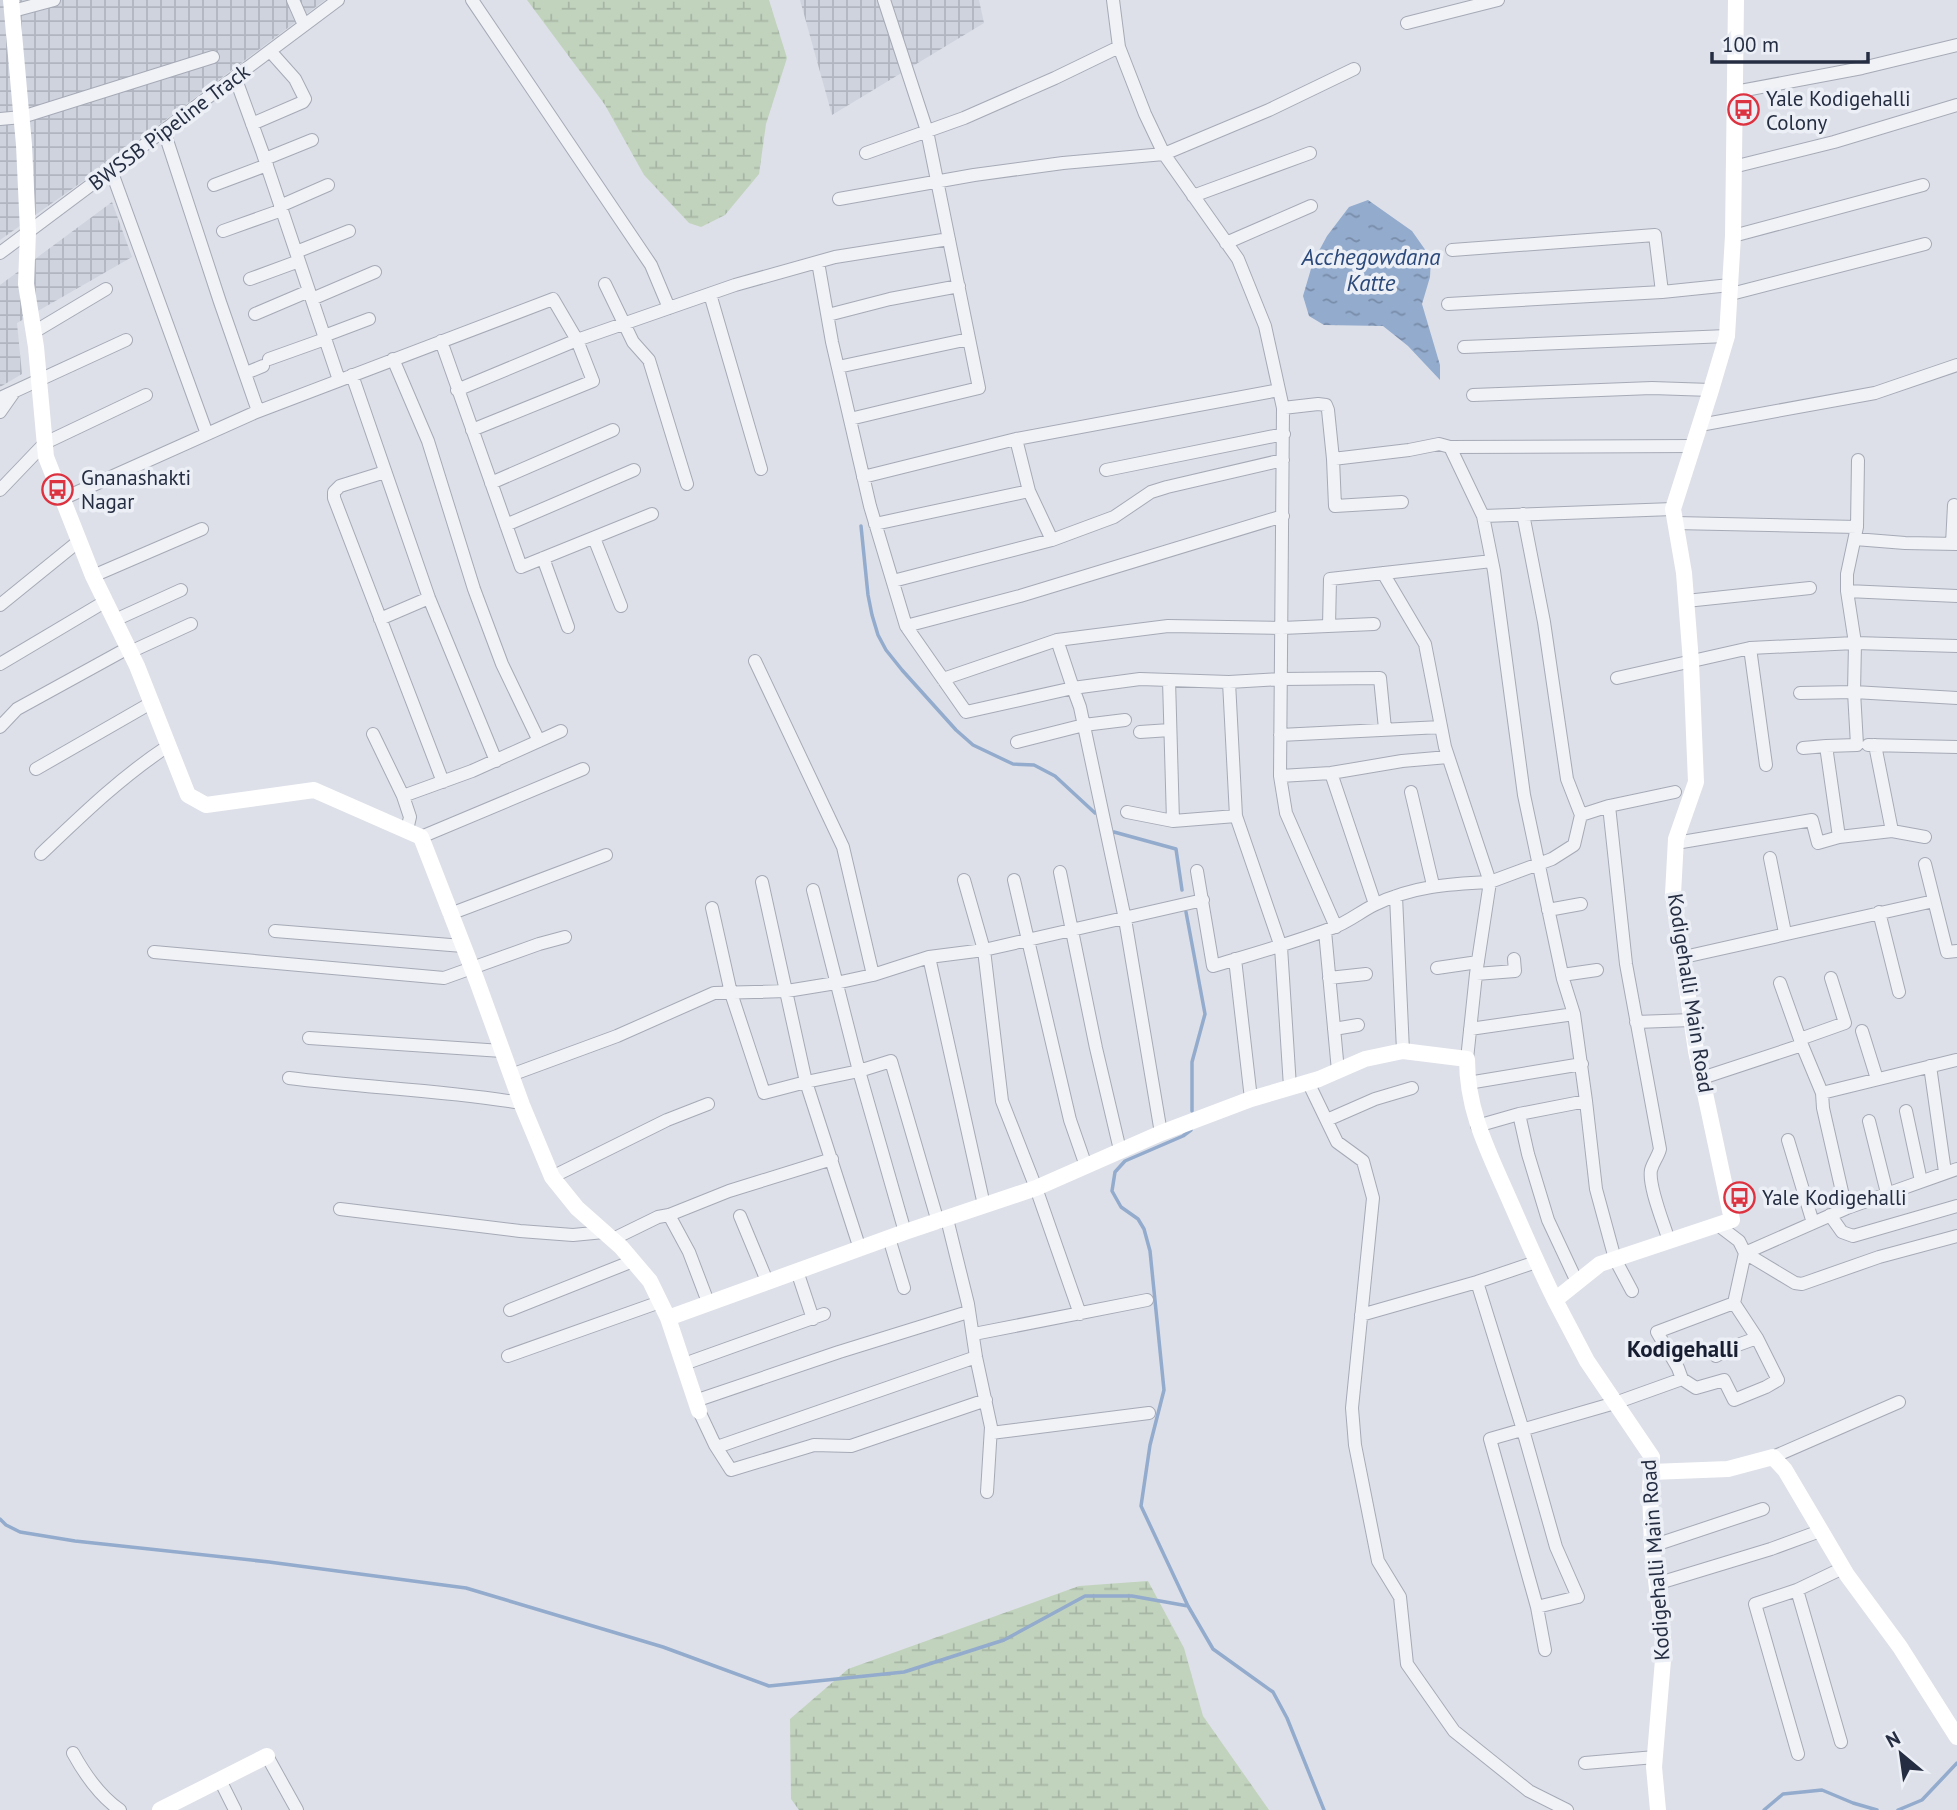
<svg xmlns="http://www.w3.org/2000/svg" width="1957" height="1810" font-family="'PT Sans',sans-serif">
  <defs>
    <pattern id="industrial-grid" width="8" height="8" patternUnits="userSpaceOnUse" patternTransform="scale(1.75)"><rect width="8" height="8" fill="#ced3de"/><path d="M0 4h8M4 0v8" fill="none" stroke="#b1b5c0"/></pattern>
    <pattern id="wetland-marsh" width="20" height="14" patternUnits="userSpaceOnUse" patternTransform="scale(1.75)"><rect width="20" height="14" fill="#c1d3bd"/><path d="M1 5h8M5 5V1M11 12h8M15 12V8" fill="none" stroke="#a6b5a4"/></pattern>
    <pattern id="water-ripples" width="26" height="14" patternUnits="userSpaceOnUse" patternTransform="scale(1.75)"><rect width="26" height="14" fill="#93abcd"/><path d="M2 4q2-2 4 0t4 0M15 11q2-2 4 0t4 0" fill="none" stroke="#788ca8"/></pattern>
  </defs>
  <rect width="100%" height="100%" fill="#dde0e8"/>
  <!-- industrial -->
  <path fill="url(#industrial-grid)" d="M0 0H325L96 172 0 240Z
    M800 0H979L984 23 832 115Z
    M112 202 132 257 17 323 22 374 0 387V285Z"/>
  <!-- wetland -->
  <path fill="url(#wetland-marsh)" d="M527 0H769L787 58 766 124 759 174 725 215 701 227 689 223 644 175 605 105Z
    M1148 1581 1184 1648 1203 1716 1269 1810H799L791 1799 790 1719 848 1669 1079 1586Z"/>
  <!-- water -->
  <path fill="url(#water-ripples)" d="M1368 200 1412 231 1431 258 1430 277 1422 304 1440 365V380L1408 346 1383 326 1324 325 1309 316 1303 296 1313 262 1327 236 1349 207Z"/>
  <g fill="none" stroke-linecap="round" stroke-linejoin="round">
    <!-- stream -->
    <path stroke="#93abcd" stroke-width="3.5" d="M861 526 868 595 872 615 878 635 886 650 902 670 956 730 973 745 1013 764 1034 765 1055 776 1095 813
      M1114 832 1176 849 1182 890
      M1186 912 1205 1014 1192 1062V1111
      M1191 1130 1183 1136 1125 1161 1115 1172 1112 1191 1121 1207 1138 1219 1144 1229 1150 1251 1164 1390 1150 1445 1141 1506 1188 1606 1213 1649 1273 1692 1287 1718 1324 1810
      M0 1519 6 1525 20 1532 75 1541 269 1562 466 1588 663 1647 769 1686 904 1672 1004 1640 1085 1596H1132L1188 1606
      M1764 1810 1783 1794 1822 1790 1853 1803 1877 1810
      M1898 1810 1922 1800 1957 1763"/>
    <defs>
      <path id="street" d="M293 0 304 25
        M472 0 651 265 669 308
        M1113 0 1119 47 1145 114 1164 154 1238 259 1265 326 1283 408 1280 776 1286 813 1336 927
        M13 11 54 0
        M1407 23 1498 0
        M235 77 262 151 339 380
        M1735 92 1862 68 1957 45
        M0 119 22 117 213 57
        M252 124 303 102 305 99 295 79 270 51
        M164 131 220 302 258 411
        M866 153 964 118 1055 78 1119 47
        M265 159 312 140
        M1733 167 1834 142 1957 105
        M111 170 207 434
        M214 185 267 165
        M1193 196 1310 153
        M839 199 974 175 1063 163 1164 154 1269 110 1354 69
        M280 206 328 185
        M223 231 282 210
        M1733 236 1923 185
        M1226 243 1311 206
        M1452 250 1655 235 1662 292
        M296 252 349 231
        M0 253 338 0
        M818 262 832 342 870 506 906 626 966 712 1073 688 1080 707 1125 919 1161 1133
        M250 279 299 261
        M605 284 633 342 649 360 687 484
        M710 294 761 469
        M1731 294 1925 244
        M312 299 375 272
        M1448 304 1662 292 1730 285
        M255 314 309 291
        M828 315 890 299 959 286
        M34 332 106 289
        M324 336 369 319
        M441 341 521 567 652 514
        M1464 347 1727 336
        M269 359 325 339
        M393 359 428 441 474 589 502 664 539 741
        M838 367 969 339
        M246 373 263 366
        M352 375 429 598 496 761
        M457 390 577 340 735 285 835 257 949 239
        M1473 395 1652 388 1711 390
        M0 398 126 340
        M1283 408 1318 404 1326 405 1328 410 1333 459 1409 450 1439 444 1450 447 1693 446
        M0 412 14 392
        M850 419 979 388 927 131 884 0
        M1700 425 1875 393 1957 365
        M1450 447 1483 516 1494 571 1524 795 1563 979 1574 1014 1586 1101 1596 1189 1615 1259 1632 1291
        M1333 459 1335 506 1402 502
        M1106 470 1284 434
        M385 472 340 486 334 492V498L443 782
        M863 477 1016 439 1279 390
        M491 483 613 430
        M0 490 45 443 146 395
        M1029 491 1052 540
        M62 499 254 413 553 299 577 340 593 381 472 430
        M1523 514 1544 622 1567 779 1581 815
        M1483 516 1673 509
        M1675 523 1857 527 1847 574V591L1855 643 1854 692 1857 745 1826 746 1839 837
        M875 524 1029 491 1016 439
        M506 525 634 470
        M1857 527 1858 460
        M594 538 621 606
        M1855 539 1905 543 1957 544
        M1952 544 1954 505
        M543 558 568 627
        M93 576 202 529
        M893 581 1052 540 1114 517 1151 492 1167 487 1283 460
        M1847 591 1957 596
        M1686 601 1810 588
        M0 605 79 541
        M380 619 429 598
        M115 620 181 590
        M906 626 1020 596 1283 516
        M1329 626 1330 579 1492 561
        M1057 640 1073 688 1140 679 1229 682 1281 679 1380 678 1385 729
        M1750 648 1766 765
        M130 652 191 624
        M755 661 843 847 873 975
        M0 664 106 601
        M1617 678 1750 648 1855 643 1957 646
        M943 679 1057 640 1168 626 1282 628 1374 624
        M1169 680 1173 821 1236 816
        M1229 682 1236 816 1281 947 1290 1087
        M1800 693 1854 692 1957 698
        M0 727 17 709 128 648
        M1140 732 1170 730
        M373 734 403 796 410 817 407 830
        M1280 735 1441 727
        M1017 742 1084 725 1125 720
        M1868 745 1957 747
        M1803 748 1826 746
        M36 769 151 703
        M1331 773 1375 904
        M1280 776 1331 773 1402 761 1448 757
        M1411 792 1433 885
        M403 796 472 771 561 731
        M1609 806 1626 964 1660 1149C1658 1157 1653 1162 1651 1170 1648 1186 1664 1224 1669 1241
        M1127 812 1173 821
        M1892 831 1925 837
        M421 837 583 769
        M1676 843 1812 820 1818 843 1839 837 1892 831 1875 745
        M41 854C82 815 121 777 168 746
        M1770 858 1785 933
        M1925 864 1947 952 1957 951
        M1197 871 1213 966C1253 954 1293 943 1332 928 1347 923 1360 912 1374 905 1413 886 1448 884 1490 882L1445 747 1425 644 1383 573
        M1060 872 1096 1048 1120 1150
        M964 880 984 950 1002 1101 1036 1188 1080 1314
        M1014 880 1070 1120 1086 1166
        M813 890 859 1071 891 1061 938 1222
        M1396 896 1403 1051
        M712 908 731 993 764 1093 806 1082 762 882
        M1548 910 1581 904
        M1879 912 1899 992
        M450 914 606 855
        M275 931 463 946
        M1325 931 1338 1071
        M154 952 444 978 539 944 565 937
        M929 957 984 1205
        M1684 957 1934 901
        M1235 959 1251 1099
        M1437 968 1478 962
        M1476 974 1515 971 1514 959
        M1562 975 1597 970
        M1329 978 1366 974
        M1636 1022 1692 1020
        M1334 1029 1358 1025
        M1470 1029 1574 1014
        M1862 1031 1877 1079
        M309 1038 502 1051
        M1800 1039 1845 1023 1831 978
        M1802 1045 1822 1093 1823 1108 1843 1196 1847 1208
        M1467 1059 1476 974 1490 882 1552 859 1574 845 1581 815 1609 806 1675 792
        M1930 1066 1945 1172
        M511 1075 617 1036 714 993 787 991 836 983 873 975 929 957 984 950 1203 900
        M289 1078C367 1088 445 1090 521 1103
        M1702 1078 1802 1045 1780 983
        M1308 1082 1337 1142 1363 1161 1373 1198 1352 1408 1355 1445 1378 1561 1400 1597 1407 1664 1454 1731 1529 1791 1567 1810
        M1468 1083 1582 1064
        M1822 1093 1956 1060
        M1906 1111 1921 1181
        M1519 1114 1528 1154 1548 1220 1577 1282
        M1327 1120 1375 1099 1412 1088
        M1869 1121 1887 1193
        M1477 1126 1519 1114 1586 1101
        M1788 1140 1813 1223
        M552 1177 667 1120 708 1104
        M340 1209 520 1231 573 1235 604 1232
        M669 1215 689 1252 708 1302
        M1830 1215 1842 1232 1853 1236 1957 1206
        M740 1216 767 1281
        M947 1219 968 1304 976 1357 991 1427 987 1492
        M1718 1225 1739 1241 1745 1253 1795 1283 1802 1284 1879 1257 1957 1236
        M889 1238 904 1288
        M613 1239 658 1217 669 1215 729 1191 832 1159
        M860 1249 806 1082 859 1071 905 1232
        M797 1271 813 1319
        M1477 1282 1523 1430 1556 1547 1578 1597 1537 1607
        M1734 1303 1757 1338
        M510 1310 633 1261
        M1361 1315 1477 1282 1536 1262
        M974 1334 1147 1300
        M508 1356 660 1302
        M1716 1356 1732 1347 1757 1338 1778 1380 1766 1387 1734 1400 1724 1380 1696 1388 1682 1379 1678 1368 1657 1332 1734 1303 1745 1253 1847 1208 1957 1169
        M684 1364 824 1314
        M695 1401 839 1352 968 1312
        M699 1411 715 1445 731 1470 814 1445 851 1446 986 1400
        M991 1433 1149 1413
        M717 1447 976 1357
        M1773 1457 1899 1402
        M1652 1546 1763 1509
        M1656 1584 1771 1549 1820 1531
        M1797 1590 1841 1742
        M1545 1650 1537 1607 1490 1439 1615 1403 1682 1379
        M73 1753C84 1773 101 1797 120 1810
        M1798 1754 1755 1604 1797 1590 1843 1568
        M267 1756 297 1810
        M1585 1763 1655 1757
        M220 1780 235 1810"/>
    </defs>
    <!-- street casing -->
    <use href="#street" stroke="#a6aab6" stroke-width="14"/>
    <!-- street -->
    <use href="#street" stroke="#f0f2f6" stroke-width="12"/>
    <!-- secondary -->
    <path stroke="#fff" stroke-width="16" d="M11 0 24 145 28 232 26 284 36 347 46 457 93 576 137 666 188 795 206 805 314 790 421 837 477 981 522 1105 552 1177 577 1208 621 1247 650 1281 668 1318 699 1411
      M668 1318 905 1232 1036 1188 1161 1133 1251 1099 1319 1079 1365 1059 1403 1051 1467 1059C1467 1109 1486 1147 1506 1192 1522 1228 1537 1264 1555 1300
      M1651 1472 1728 1469 1773 1457 1785 1470 1847 1575 1900 1647 1957 1737
      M160 1810 267 1756
      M1658 1810 1654 1767 1664 1648 1652 1546 1650 1490 1652 1457 1587 1361 1555 1300 1600 1264 1732 1220 1696 1051 1673 894 1676 839 1696 782 1691 662 1684 573 1673 509 1711 390 1727 336 1733 236 1736 0"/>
  </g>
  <!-- icons -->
  <defs>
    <symbol id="bus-ring" viewBox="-11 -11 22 22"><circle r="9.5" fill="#eceff6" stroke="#dd3240" stroke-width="1.5"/><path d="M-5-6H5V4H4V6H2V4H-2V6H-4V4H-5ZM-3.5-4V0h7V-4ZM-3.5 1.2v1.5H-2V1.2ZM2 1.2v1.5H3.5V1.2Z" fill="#dd3240"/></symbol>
  </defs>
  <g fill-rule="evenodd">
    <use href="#bus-ring" x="1726" y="92" width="35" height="35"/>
    <use href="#bus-ring" x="40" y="472" width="35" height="35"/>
    <use href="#bus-ring" x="1722" y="1180" width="35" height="35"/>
  </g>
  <g text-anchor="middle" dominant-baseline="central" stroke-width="7" stroke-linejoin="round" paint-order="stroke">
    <!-- poi labels -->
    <g font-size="21" fill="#242d41" stroke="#eceff6" text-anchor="start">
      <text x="1766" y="98">Yale Kodigehalli<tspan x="1766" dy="24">Colony</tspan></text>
      <text x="81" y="477">Gnanashakti<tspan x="81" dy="24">Nagar</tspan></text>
      <text x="1762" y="1197">Yale Kodigehalli</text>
    </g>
    <!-- street labels -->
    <g font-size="21" fill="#242d41" stroke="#eceff6">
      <text transform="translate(169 127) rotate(-37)">BWSSB Pipeline Track</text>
      <text transform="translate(1691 993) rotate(81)">Kodigehalli Main Road</text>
      <text transform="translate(1655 1560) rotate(-94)">Kodigehalli Main Road</text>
    </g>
    <!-- water labels -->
    <g font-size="23" font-style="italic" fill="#2a4879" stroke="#eceff6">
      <text x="1371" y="256">Acchegowdana<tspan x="1371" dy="26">Katte</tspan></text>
    </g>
    <!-- neighbourhood labels -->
    <g font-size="23" font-weight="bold" fill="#171e31" stroke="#eceff6">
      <text x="1683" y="1348">Kodigehalli</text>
    </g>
  </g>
  <!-- north arrow -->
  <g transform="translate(1901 1754) rotate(331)" stroke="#eceff6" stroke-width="5" paint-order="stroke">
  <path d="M0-5L12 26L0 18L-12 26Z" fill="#242d41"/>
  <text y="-10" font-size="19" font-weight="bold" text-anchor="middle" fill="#242d41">N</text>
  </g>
  <!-- scale -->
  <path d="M1712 52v10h156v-10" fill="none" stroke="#242d41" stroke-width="3.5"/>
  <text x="1722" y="52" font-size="21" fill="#242d41" stroke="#eceff6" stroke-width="5" paint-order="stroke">100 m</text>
</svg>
